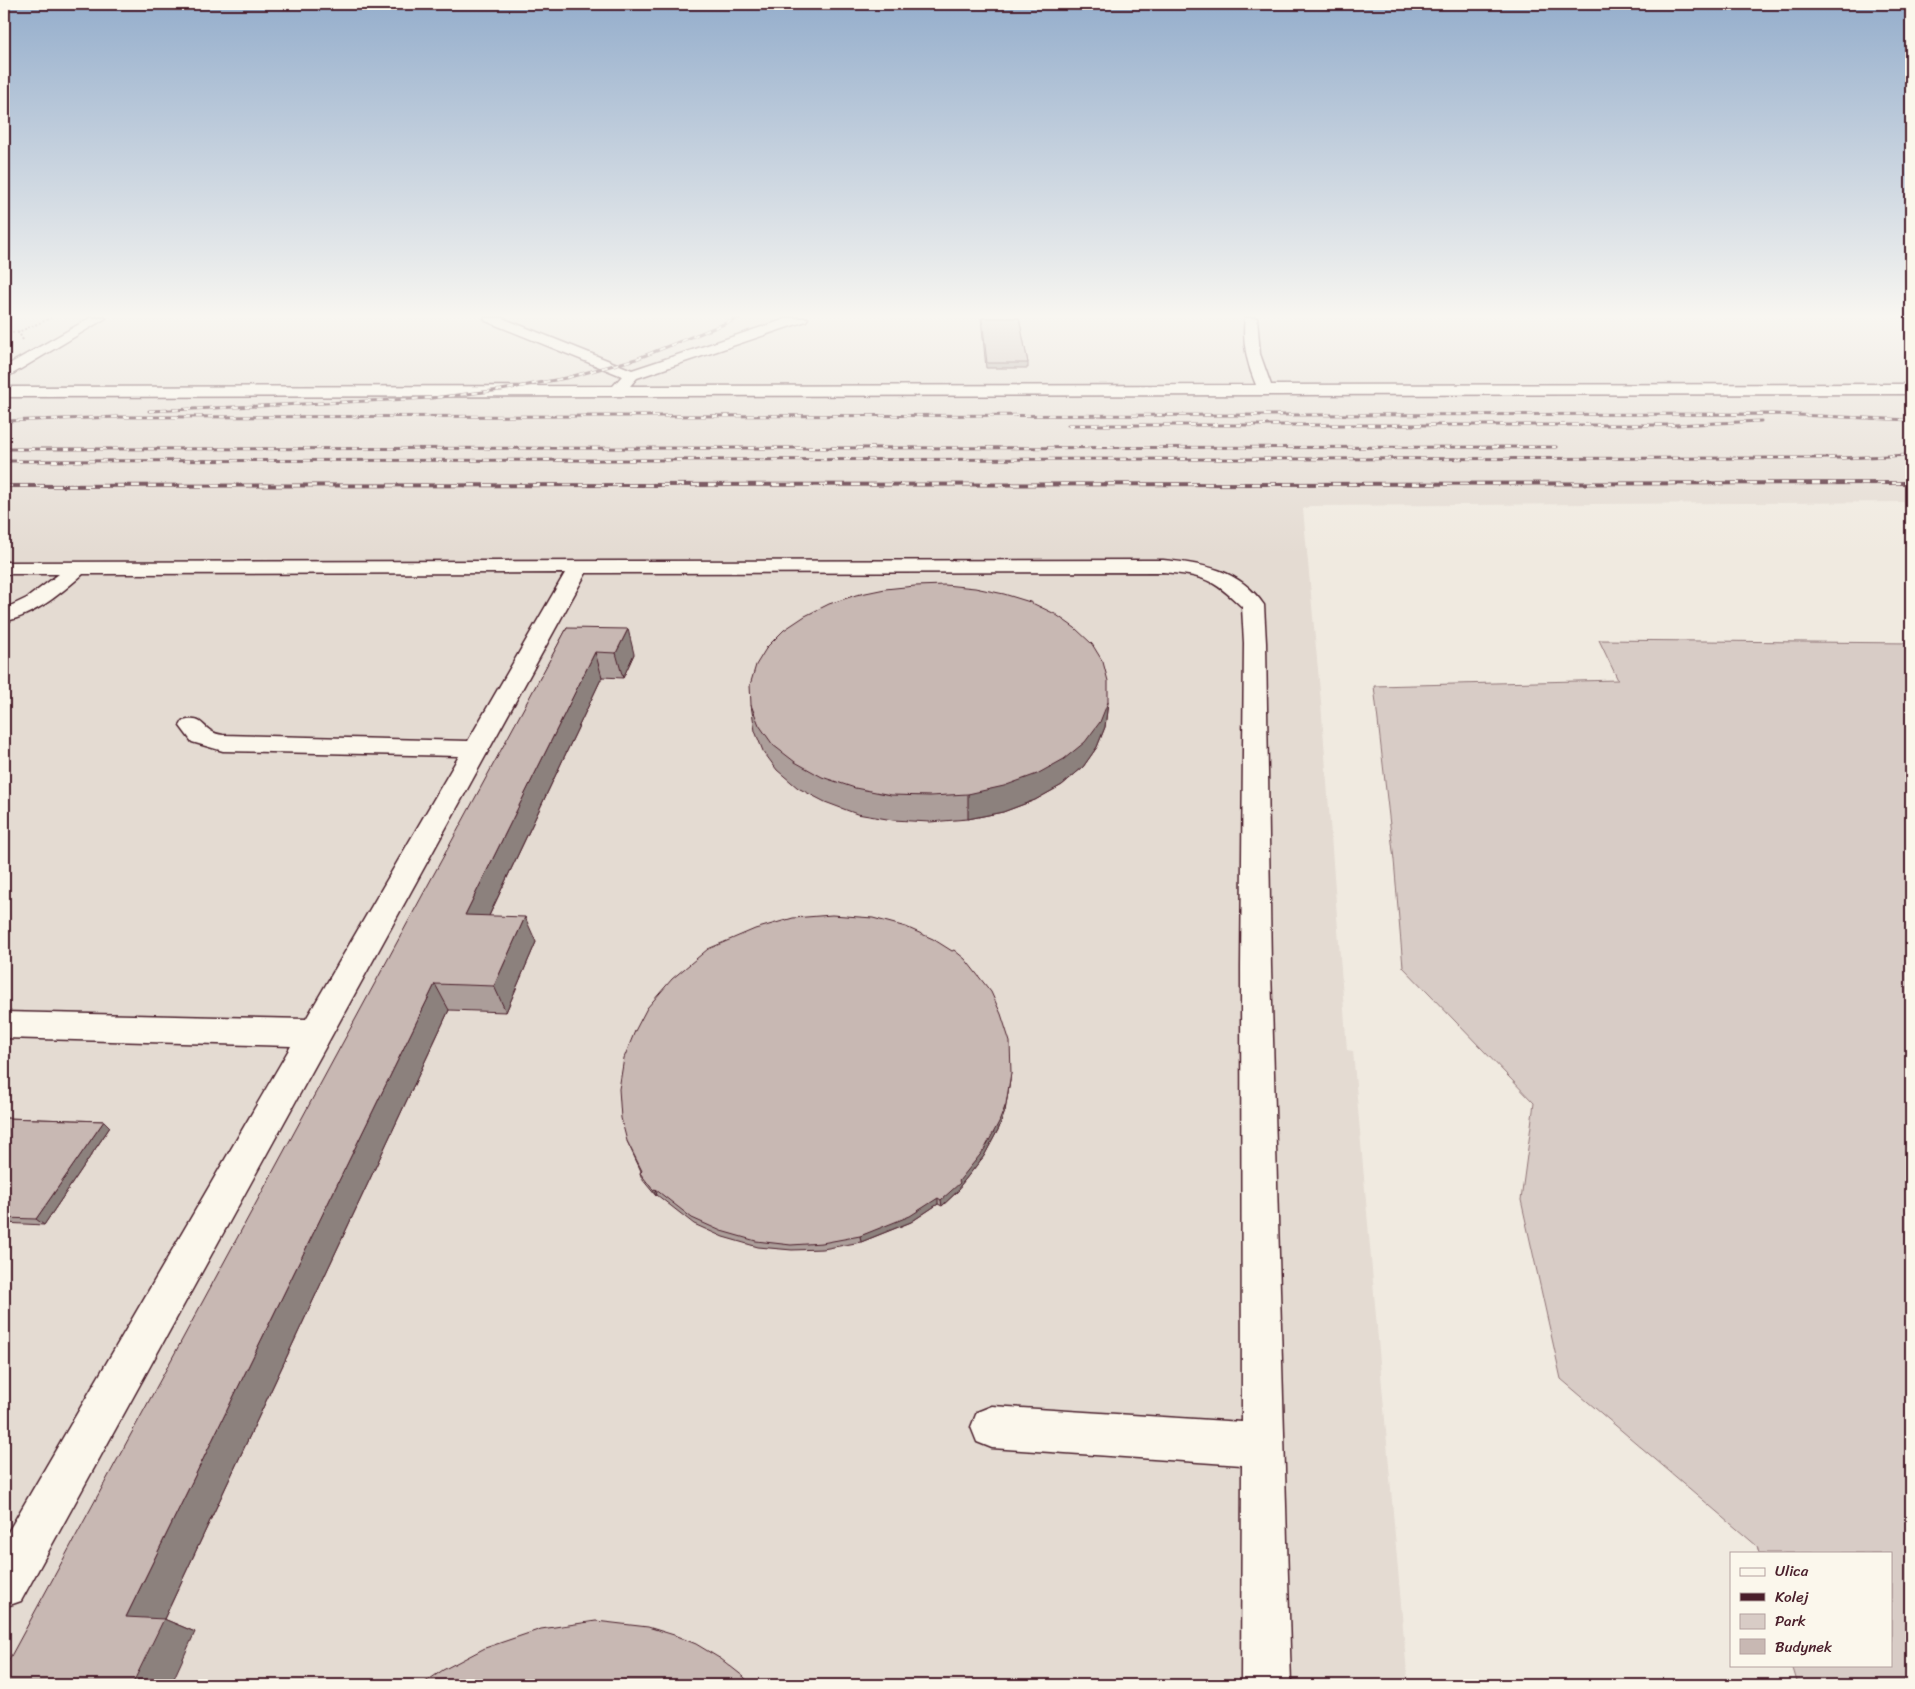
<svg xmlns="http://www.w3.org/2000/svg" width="1915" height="1689" font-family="Sriracha,sans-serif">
  <rect width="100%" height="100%" fill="#f0eae0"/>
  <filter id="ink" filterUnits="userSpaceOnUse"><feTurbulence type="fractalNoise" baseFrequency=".02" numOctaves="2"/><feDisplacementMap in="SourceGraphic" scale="10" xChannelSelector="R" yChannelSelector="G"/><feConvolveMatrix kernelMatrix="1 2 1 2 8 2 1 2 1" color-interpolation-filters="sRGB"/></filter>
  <g filter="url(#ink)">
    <!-- built -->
    <path fill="#e4dbd2" d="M4 318H1911V502L1310 506 1303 509 1321 702 1347 1050 1353 1051 1408 1685H4Z"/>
    <!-- green -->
    <path fill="#d8ccc6" stroke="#917678" d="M1599 640 1911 643V1685H1798L1792 1665H1891V1553H1759L1757 1546 1561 1379 1521 1200 1534 1103 1403 967 1394 860 1374 686 1618 680Z"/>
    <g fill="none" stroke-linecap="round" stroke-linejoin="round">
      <defs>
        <path id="minor" d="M90 318H106L9 376 4 377V367Z
          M484 318H502L632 370 789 318H808L806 321 637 378 630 386 1256 385C1247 364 1242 341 1245 318H1257L1260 354 1271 385 1911 384V394L4 397V387L613 386 622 376 486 321Z
          M1163 560C1203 564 1239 569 1264 605L1266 643 1271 967 1291 1685H1241L1242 1465 992 1448 977 1442 971 1427 977 1412 992 1406 1242 1422 1241 967 1244 643 1242 607C1212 578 1204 576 1163 572L586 573 21 1601 4 1607V1539L291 1046 4 1038V1012L306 1019 459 756 223 751 192 742 180 726 183 721C207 715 200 732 223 735L468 741 565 573 83 574C59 595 36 614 4 622V609L27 598 59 574H4V562Z"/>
      </defs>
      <!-- minor casing -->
      <use href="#minor" stroke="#4a1f2b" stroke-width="3"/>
      <!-- path -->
      <path stroke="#4a1f2b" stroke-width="2" stroke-dasharray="2 2" stroke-linecap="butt" d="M4 332 16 333
        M23 340 19 333H16L51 318"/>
      <!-- minor -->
      <use href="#minor" fill="#fbf7ec" fill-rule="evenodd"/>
      <defs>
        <path id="rail-far1" d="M149 411 432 398 501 390 566 378 636 359 739 318
          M4 421 119 417 1774 414 1911 420
          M1068 425H1674L1761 421
          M4 449 1556 447
          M4 461 1843 458 1911 455"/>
        <path id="rail" d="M4 486 1911 483"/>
      </defs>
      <!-- rail-far1 casing -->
      <use href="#rail-far1" stroke="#4a1f2b" stroke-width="3"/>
      <!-- rail casing -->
      <use href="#rail" stroke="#4a1f2b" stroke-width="4"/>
      <!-- rail-far1 -->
      <use href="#rail-far1" stroke="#fbf7ec" stroke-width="2" stroke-dasharray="6" stroke-linecap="butt"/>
      <!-- rail -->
      <use href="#rail" stroke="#fbf7ec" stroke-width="2.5" stroke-dasharray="8" stroke-linecap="butt"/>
    </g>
    <!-- wall -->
    <path fill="#ac9e9a" stroke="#4a1f2b" d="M981 318H1019L1028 363V368H986Z
      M567 628 634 654 623 678 602 677 489 916 536 942 506 1012 449 1010 164 1619 195 1632 4 1685Z
      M1108 702 1105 727 1097 747 1083 767 1062 785 1035 800 1003 812 968 819 930 822 893 820 857 814 825 802 798 788 777 770 763 751 755 731 751 705Z
      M1010 1079 1005 1111 999 1128 984 1156 960 1186V1189L942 1206 938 1204 911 1222 861 1242 823 1249 792 1250 758 1247 723 1237 694 1224 657 1195 656 1196 642 1179 640 1173 641 1171 627 1141Z
      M4 1118 104 1121 110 1127 44 1225 4 1223Z"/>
    <!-- shaded-wall -->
    <path fill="#8c817d" stroke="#4a1f2b" d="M628 629 634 654 623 678 616 653Z
      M595 652 602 677 477 941 465 915Z
      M1108 702 1105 727 1097 747 1083 767 1062 785 1035 800 1003 812 968 819V794Z
      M525 917 536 942 506 1012 494 986Z
      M435 984 449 1010 164 1619 195 1632 171 1685H132L126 1617Z
      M1011 1073 1005 1111 999 1128 984 1156 960 1186V1189L942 1206 941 1200 959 1181Z
      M104 1121 110 1127 44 1225 36 1219Z
      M655 1189 657 1195 656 1196 653 1190Z
      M938 1198V1204L911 1222 861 1242 860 1236Z"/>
    <!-- building -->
    <path fill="#c8b8b3" stroke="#4a1f2b" d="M982 318H1019L1028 363H987Z
      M945 585 975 588 1004 594 1030 602 1055 614 1075 628 1092 644 1103 662 1108 681V702L1100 722 1085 742 1064 759 1037 774 1004 786 968 794 930 796 891 795 855 788 822 777 795 762 773 745 759 725 751 705 750 685 756 665 767 647 784 630 805 616 829 604 856 595 885 589 915 586Z
      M567 628 628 629 616 653 595 652 465 915 525 917 494 986 435 984 126 1617 164 1619 132 1685H4V1669Z
      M832 915 873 918 906 927 933 939 952 951 954 950 965 959 991 992 1001 1014 1010 1042 1011 1073 1006 1104 999 1122 984 1150 959 1181 960 1183 941 1200 938 1198 910 1216 860 1236 822 1243 791 1245 756 1241 721 1231 692 1218 655 1189 653 1190 640 1173 642 1171 627 1141 621 1118 619 1089 624 1058 635 1031 647 1008 672 979 708 949 755 929 793 918Z
      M4 1118 104 1121 36 1219 4 1218Z
      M596 1621 648 1627 674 1635 696 1644 721 1659 744 1677 752 1685H421L443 1670 485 1648 541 1629Z"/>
  </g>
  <!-- sky -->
  <linearGradient id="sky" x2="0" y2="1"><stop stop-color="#95aecc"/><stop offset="0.57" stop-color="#f8f6f1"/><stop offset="1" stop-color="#f8f6f1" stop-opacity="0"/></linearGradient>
  <rect width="1915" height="554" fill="url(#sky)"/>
  <!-- margin -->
  <rect width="1915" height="1689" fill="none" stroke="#fbf7ec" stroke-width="20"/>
  <rect x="10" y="10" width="1895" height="1669" fill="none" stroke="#4a1f2b" stroke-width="2" filter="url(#ink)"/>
  <!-- legend -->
  <rect x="1730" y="1552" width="162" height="115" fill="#fbf7ec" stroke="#b4a19f"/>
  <rect x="1740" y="1568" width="25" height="8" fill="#fbf7ec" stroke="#b4a19f"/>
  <text x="1775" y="1576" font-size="15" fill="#4a1f2b">Ulica</text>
  <rect x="1740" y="1593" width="25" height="8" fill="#4a1f2b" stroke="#b4a19f"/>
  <text x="1775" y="1602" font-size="15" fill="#4a1f2b">Kolej</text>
  <rect x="1740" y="1614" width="25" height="15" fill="#d8ccc6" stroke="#b4a19f"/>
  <text x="1775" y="1626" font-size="15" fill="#4a1f2b">Park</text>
  <rect x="1740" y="1639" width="25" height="15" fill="#c8b8b3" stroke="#b4a19f"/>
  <text x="1775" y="1652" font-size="15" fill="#4a1f2b">Budynek</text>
</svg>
